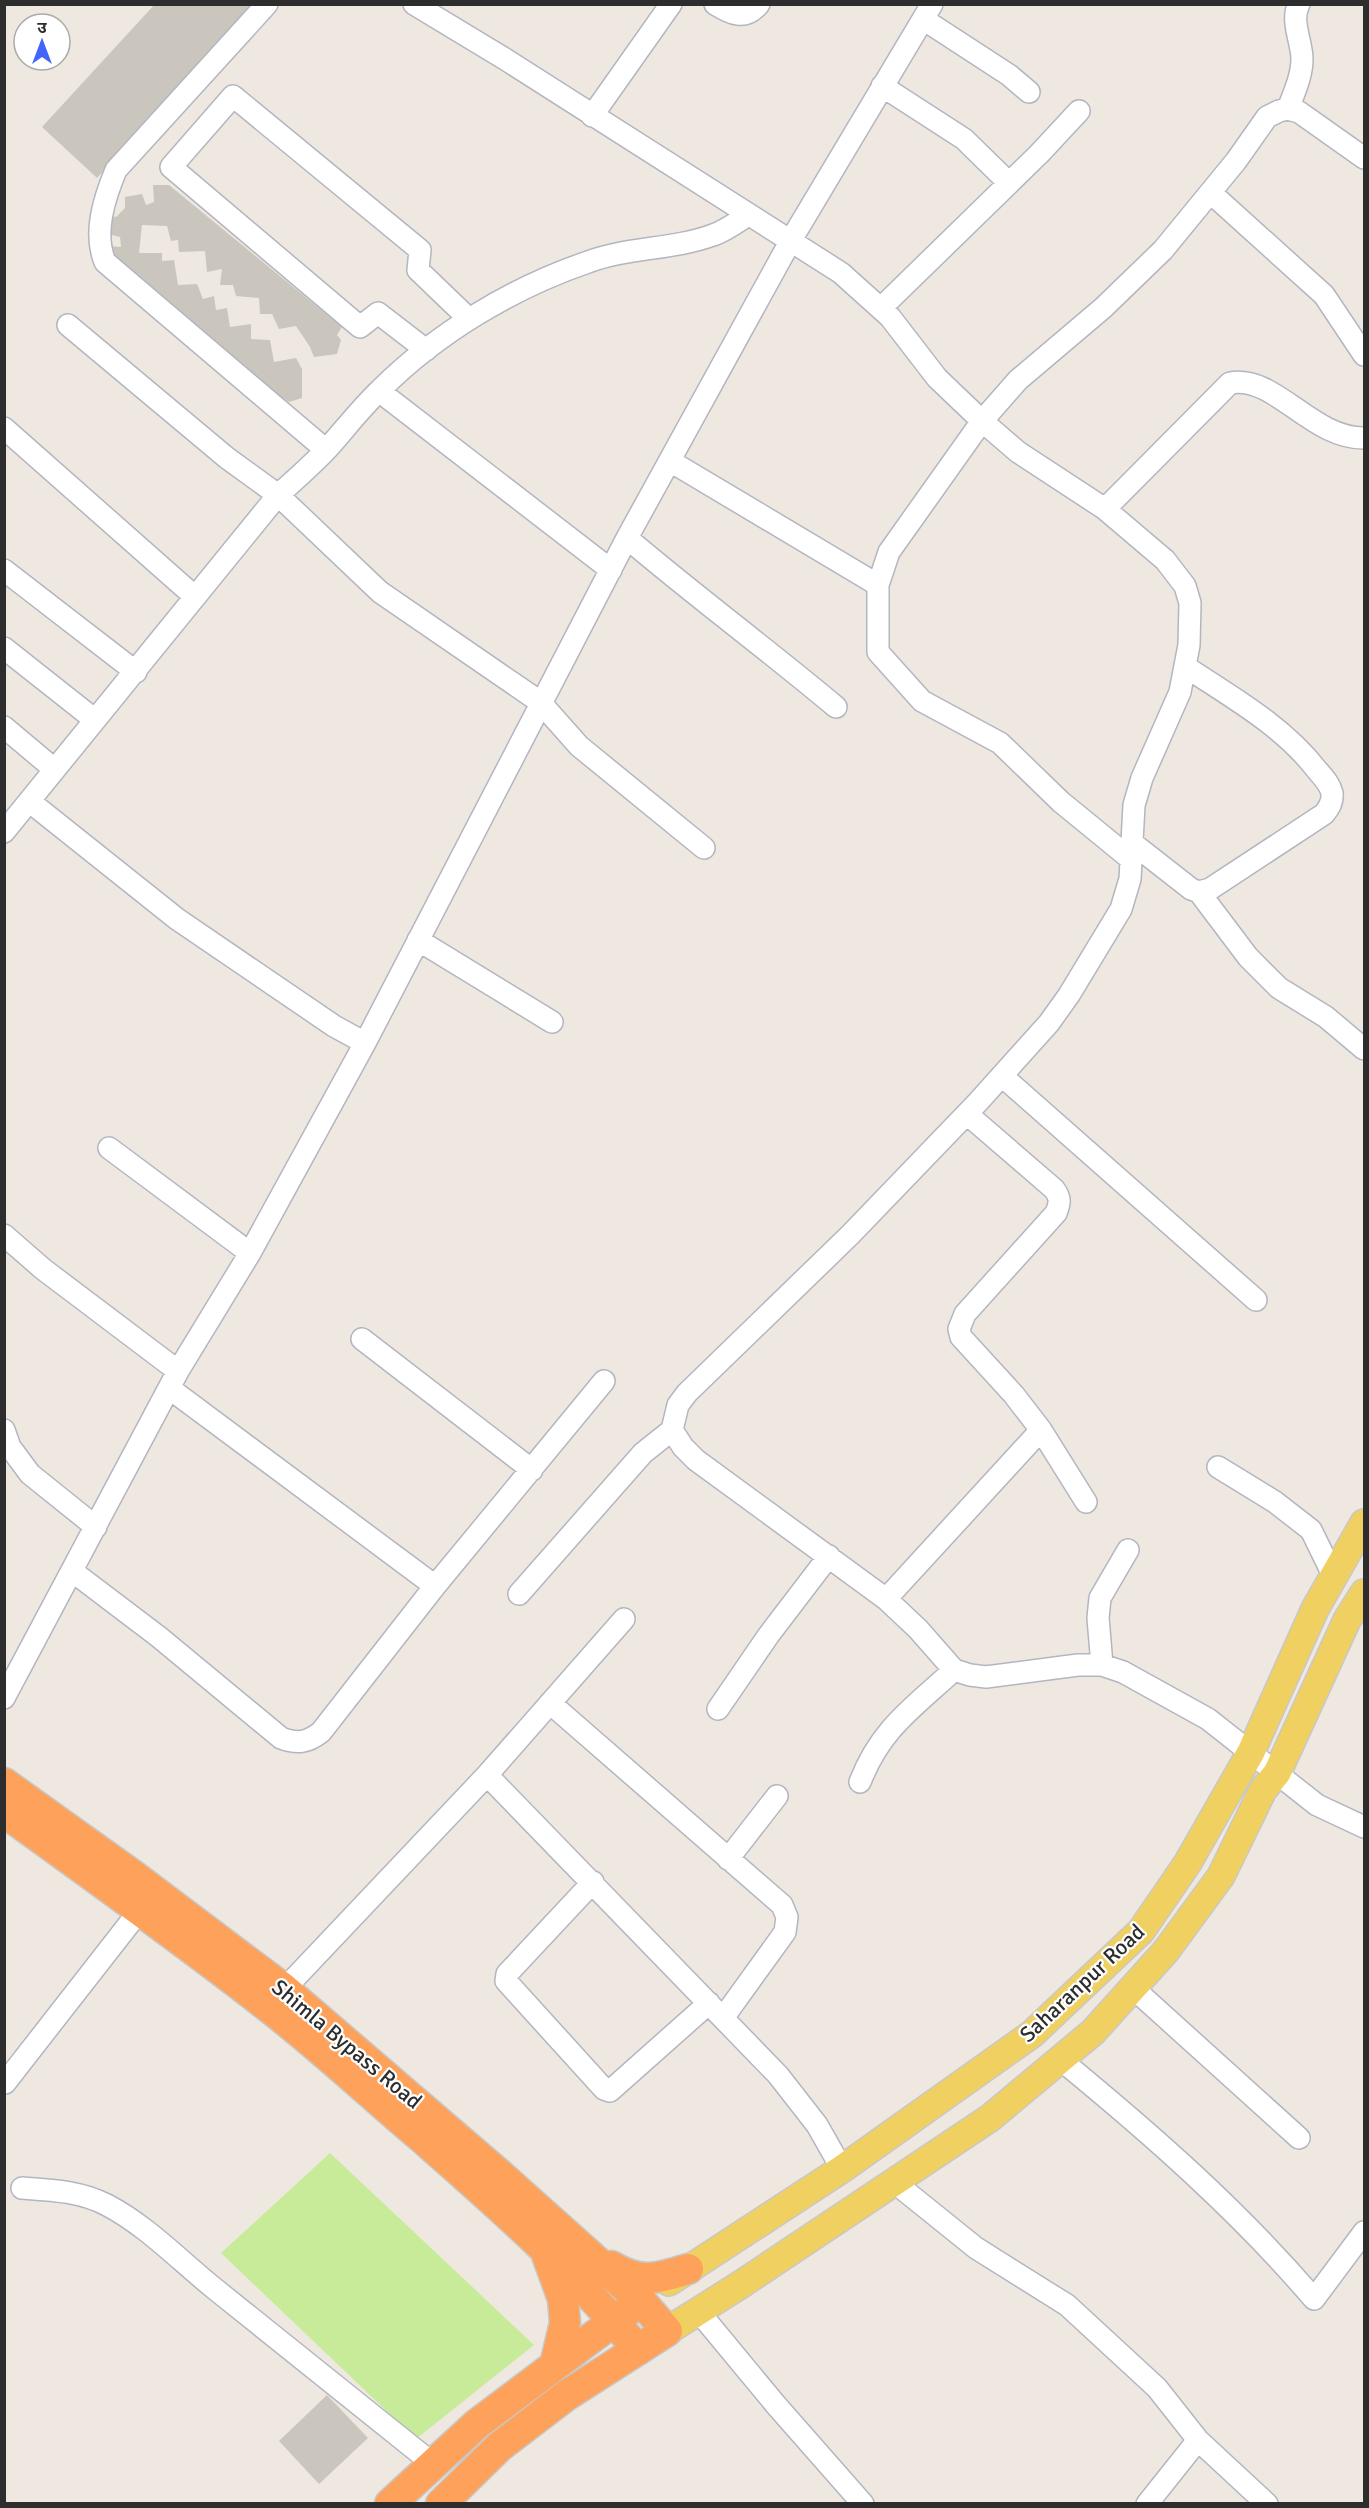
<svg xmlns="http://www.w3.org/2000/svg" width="1369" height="2508" font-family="Signika,'Noto Sans Devanagari',sans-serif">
  <rect width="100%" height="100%" fill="#eee8e0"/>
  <!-- pitch -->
  <path fill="#c8eb99" d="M330 2153 534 2345 416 2439 221 2253Z"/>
  <!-- building -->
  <path fill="#cac6be" d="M155 4H257L97 178 42 127Z
    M153 185H169L342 327 337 335 341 340 337 354 314 357 310 347 296 326 279 329 272 314H260L259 298 236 296 233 285H220L222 269 207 272 205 251 179 252 178 240 171 241 167 226 142 225 139 253H162V261L174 260 178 285 197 284 203 299 214 296 216 310 227 308 230 327 251 324V339L270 340 274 362 296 358 302 369V398L289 402 283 398 276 403 108 263 106 246 121 247 120 237 104 233 106 215 116 217 125 208V197L142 194 146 205 154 202Z
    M327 2395 368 2438 319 2484 279 2441Z"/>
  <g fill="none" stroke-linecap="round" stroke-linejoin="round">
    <defs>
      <path id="minor" d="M267 4 116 170C104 199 93 233 105 262L326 450
        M414 4 505 59 841 273 890 317 937 378 982 421 1018 452 1105 509 1165 560 1185 586 1190 603 1189 645 1180 692 1142 778 1134 805 1130 879 1121 909 1069 995 1049 1023 978 1102 850 1235 687 1393 678 1405 672 1430 683 1447 696 1460 886 1599 918 1629 954 1670 970 1675 986 1677 1078 1665H1102L1123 1672 1208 1719 1317 1805 1364 1827
        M715 4C731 14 745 21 759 4
        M923 19 1009 75 1029 92
        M882 86 964 139 1009 183
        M1288 109C1294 93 1302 76 1302 59 1302 42 1290 20 1299 4
        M592 116 671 4
        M1211 193 1324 295 1364 355
        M881 308 1039 154 1079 111
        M68 325 227 458 278 495 380 592 540 702 579 746 704 848
        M426 350 378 313 360 327 171 167 233 96 420 250 418 270 469 319
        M379 391 611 570
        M4 428 194 596
        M670 461 878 585
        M1105 509 1230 383C1276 375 1310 438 1364 438
        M627 538C695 596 767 649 836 707
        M4 570 136 672
        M4 648 95 720
        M4 727 54 769
        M29 801 177 919 334 1026 365 1043
        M4 832 278 495C295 480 312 465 328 448 345 429 361 408 380 390 437 333 512 288 588 262 628 247 672 250 713 235 725 231 737 222 748 215
        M1131 842 1191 889 1199 892 1210 889 1324 814C1329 808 1333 802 1332 793 1330 784 1323 777 1317 770 1283 726 1233 698 1186 667
        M1132 860 1061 802 1000 743 922 701 878 652V585L889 552 982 421 1018 380 1103 308 1163 250 1236 161 1267 117 1279 111 1288 109 1299 112 1364 158
        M1199 892 1248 957 1279 988 1326 1017 1364 1049
        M418 940 552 1022
        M1002 1076 1256 1300
        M967 1114 1054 1189C1061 1198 1060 1203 1056 1213L965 1314 959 1329 961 1337 1014 1395 1041 1430 1086 1502
        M109 1148 250 1253
        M4 1235 43 1269 178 1371
        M362 1339 532 1470
        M169 1388 435 1586
        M4 1430 10 1447 30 1474 96 1527
        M1218 1467 1275 1502 1311 1530 1334 1577
        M72 1571 159 1637 281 1738C297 1744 307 1743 321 1732L435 1586 604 1381
        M519 1594 643 1453 672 1430
        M886 1599 1041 1430
        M1102 1665 1098 1618 1100 1598 1128 1550
        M4 1698 178 1371 250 1253 365 1043 627 538 791 240 932 4
        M550 1703 782 1905 787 1917 785 1932 723 2018
        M718 1709 768 1636 829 1556
        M487 1775 778 2075 817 2125 842 2169
        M860 1782C881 1728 914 1707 954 1670
        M728 1859 777 1796
        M593 1882 507 1974 506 1981 604 2089 610 2091 709 2003
        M1133 1988 1299 2138
        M274 2000 487 1775 624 1619
        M1061 2060C1151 2134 1238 2210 1314 2299L1364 2232
        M5 2083 140 1910
        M894 2182 976 2248 1067 2305 1157 2388 1198 2440 1267 2504
        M22 2188C51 2190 80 2191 107 2205 147 2226 179 2260 215 2289 287 2347 359 2405 432 2463
        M699 2312 776 2405 863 2504
        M1147 2504 1198 2440"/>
      <path id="major" d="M669 2282 842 2169 1032 2034 1141 1931 1187 1864 1251 1752 1315 1609 1364 1523
        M667 2331 740 2285 990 2118 1093 2032 1166 1951 1221 1876 1263 1790 1277 1773 1347 1620 1364 1593"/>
      <path id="highway" d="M4 1783 134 1876 284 1989 498 2173 641 2301 667 2331 567 2395 499 2447 441 2504
        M4 1812C93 1876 181 1939 267 2006 320 2047 370 2094 422 2138 498 2205 574 2271 638 2350
        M547 2255 563 2299 565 2323 555 2365
        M611 2266C641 2284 656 2279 688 2269
        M390 2504 477 2424 630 2309"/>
    </defs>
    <!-- minor casing -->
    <use href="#minor" stroke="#b3b6c0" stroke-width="24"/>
    <!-- major casing -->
    <use href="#major" stroke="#c8c8c8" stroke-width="30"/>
    <!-- highway casing -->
    <use href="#highway" stroke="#c8c8c8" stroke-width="33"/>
    <!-- minor -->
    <use href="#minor" stroke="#fff" stroke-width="21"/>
    <!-- major -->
    <use href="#major" stroke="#f1d062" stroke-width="27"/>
    <!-- highway -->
    <use href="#highway" stroke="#fea25b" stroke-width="30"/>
  </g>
  <g text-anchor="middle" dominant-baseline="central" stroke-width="4.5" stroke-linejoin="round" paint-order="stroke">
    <!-- street labels -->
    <g font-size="22" fill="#2d2d2d" stroke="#fff">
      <text transform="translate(1082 1983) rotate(-43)">Saharanpur Road</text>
      <text transform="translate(347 2044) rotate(40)">Shimla Bypass Road</text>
    </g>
  </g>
  <!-- border -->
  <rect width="1369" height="2508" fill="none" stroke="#2d2d2d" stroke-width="12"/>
  <!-- north arrow -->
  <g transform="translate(42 42)"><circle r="28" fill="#ffffff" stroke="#ababab" stroke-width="1.5"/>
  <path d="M0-4.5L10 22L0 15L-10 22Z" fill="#4164fa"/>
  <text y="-9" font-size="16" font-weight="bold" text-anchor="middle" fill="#2d2d2d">उ</text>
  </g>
</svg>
